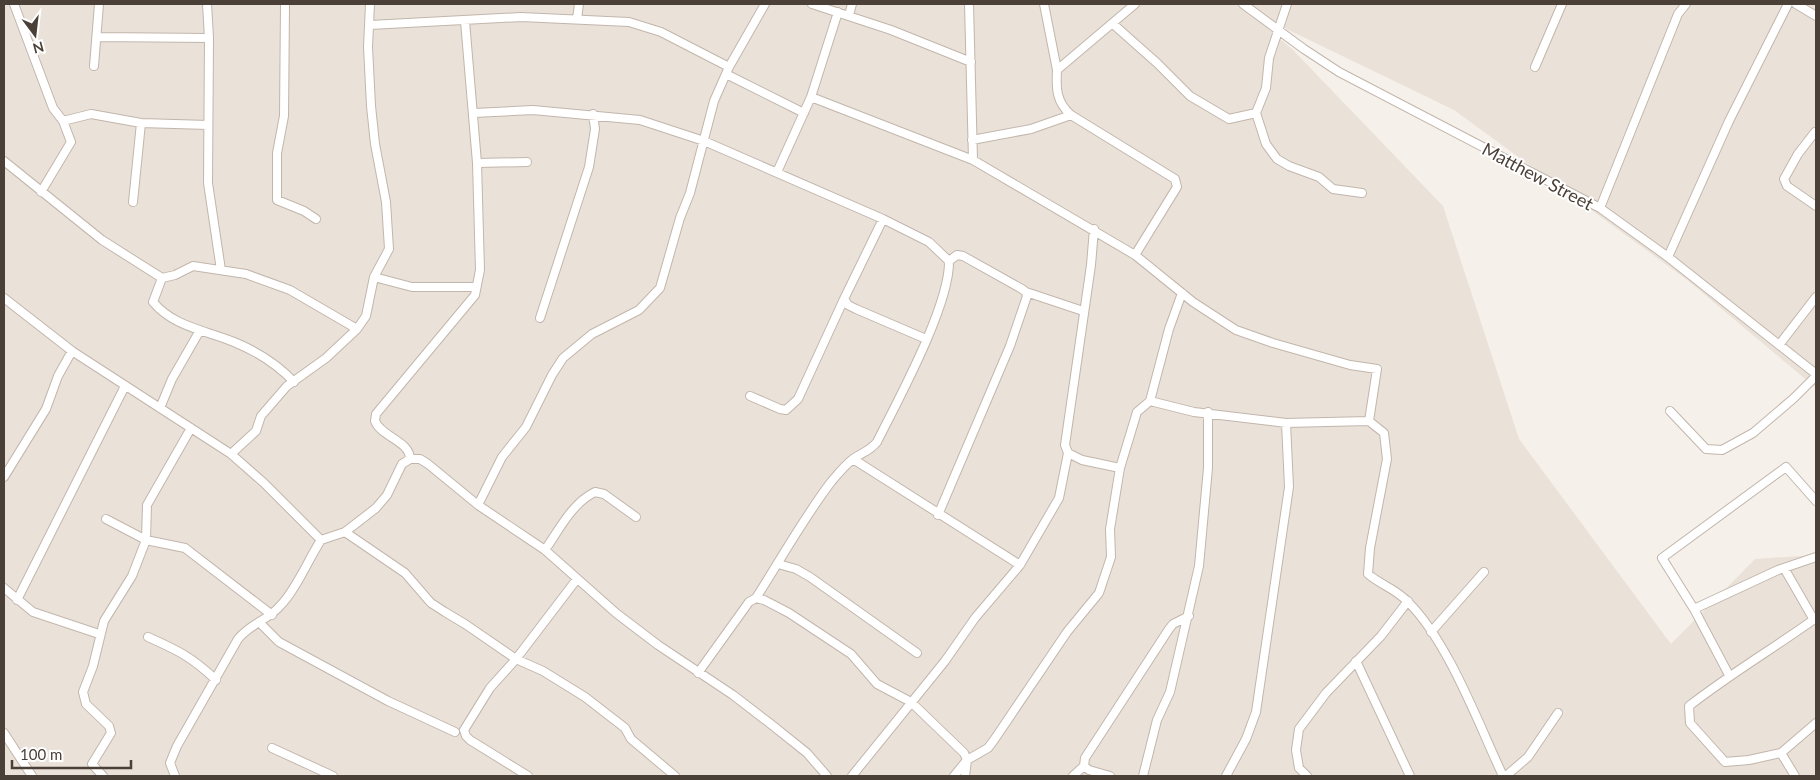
<svg xmlns="http://www.w3.org/2000/svg" width="1820" height="780" font-family="Lato,sans-serif">
  <rect width="100%" height="100%" fill="#f6f0ea"/>
  <!-- residential -->
  <path fill="#eae1d8" d="M4 4H1240L1293 50 1443 206 1519 439 1671 644 1755 559 1816 555V776H4Z
    M1250 4H1816V388L1686 279 1454 110 1270 21Z"/>
  <g fill="none" stroke-linecap="round" stroke-linejoin="round">
    <defs>
      <path id="minor" d="M14 4 53 108 63 121 71 142 41 192
        M207 4 209 38
        M285 4 284 116 277 153V200L304 211 316 219
        M370 4 368 47 371 106 375 144 386 202 389 249 374 277 412 287H476
        M812 4 891 30 971 62
        M969 4 973 160 1135 255 1193 302 1236 330 1273 343 1350 365 1377 369 1369 421
        M1044 4 1057 70
        M1135 4 1057 70C1056 88 1056 102 1071 115L1175 179 1177 187 1135 255
        M1243 4 1304 49 1339 72 1600 208 1668 257 1816 374
        M1287 4 1269 58 1266 88 1256 113 1266 144 1277 159 1289 166 1319 177 1333 189 1362 193
        M1796 4 1816 16
        M849 15 852 4
        M577 19 579 4
        M1113 24 1157 63 1190 96 1229 119 1256 113
        M370 25 521 17 629 22 661 32 729 67
        M97 37 209 38 208 183 221 270
        M94 66 99 4
        M1535 67 1562 4
        M726 74 804 113
        M811 97 973 160
        M474 113 533 110 640 120 704 141 883 219 929 242 949 261C950 305 898 400 877 442 870 451 861 453 853 459 845 465 837 475 831 482 803 519 781 559 756 598
        M63 121 91 114 141 123 208 125
        M1816 133 1815 132 1798 154 1784 179 1787 186 1816 206
        M972 140 1031 129 1071 115
        M4 161 102 240 162 278
        M477 163 527 162
        M777 172 811 97 838 12
        M133 202 141 123
        M1600 208 1678 14 1686 4
        M883 219 844 299 848 305 856 309 926 339
        M1094 229 1091 265 1065 445 1068 453 1082 460 1120 468
        M1668 257 1729 121 1788 4
        M1026 292 1083 311
        M4 298 72 351 231 454 264 483 321 540
        M540 318 589 167 595 129 593 114
        M1779 345 1816 297
        M294 382C278 365 256 351 234 342 205 330 174 327 153 302L162 278 175 275 193 266 246 274 290 290 357 329
        M750 396 780 409 786 410 798 399 844 299
        M1150 401 1194 412 1286 423 1369 421 1384 433 1387 459 1370 548 1368 574C1381 585 1396 589 1408 602 1448 641 1479 725 1503 776
        M160 408 172 379 199 332
        M1670 411 1706 449 1722 450 1753 433 1794 398 1816 376
        M231 454 256 431 261 416 287 386 326 358 357 329 366 316 374 277
        M410 459C410 441 381 437 375 421L376 414 475 295 480 270 477 163 465 21
        M853 459 1020 565
        M4 477 46 409 58 376 72 351
        M478 505 502 457 526 427 552 375 563 358 592 334 639 310 660 288 680 218 690 193 714 101 729 67 765 4
        M938 515 1010 346 1027 296 1026 292 1022 289 963 256 957 255 949 261
        M106 519 146 540 185 548 272 615
        M345 532 405 573 431 603 445 612 465 624 516 659 543 671 585 697 625 728 631 739 675 776
        M545 550C559 530 572 503 595 492L604 494 636 517
        M778 564 796 569 810 577 917 653
        M1784 568 1814 620
        M4 588 33 612 99 634
        M17 600 125 386
        M1694 609 1778 570 1816 557
        M259 622 279 642 388 701 455 732
        M1431 632 1484 572
        M148 637C177 650 192 657 216 680
        M1356 661 1410 776
        M698 673 749 602 756 598 764 600 789 613 851 654 877 684 911 702 964 753 967 760 965 776
        M1729 675 1694 609 1662 558 1786 467 1816 501
        M4 733 32 776
        M272 748 333 776
        M1781 753 1749 760 1725 762 1690 723 1689 706C1730 674 1774 648 1816 618
        M103 776 92 764 111 733 109 726 86 704 83 692 93 666 104 621 132 576 146 540 147 505 191 428
        M175 776 170 763 177 746 238 639C250 624 268 620 280 606 296 590 308 560 321 540L345 532 376 508 387 495 402 464 410 459H420L428 464 478 505 545 550 616 613 658 645 733 695 772 725 807 753 827 776
        M528 776 470 740 466 736 464 730 490 688 516 659 577 579
        M852 776 945 661 975 618 1020 565 1059 498 1068 453
        M954 776 967 760 988 748 994 740 1067 632 1099 593 1111 557 1110 529 1120 468 1137 412 1150 401 1169 329 1182 293
        M1073 776 1084 766
        M1110 776 1089 770 1084 766 1085 758 1169 629 1173 624 1189 616
        M1143 776 1157 720 1170 692 1199 566 1208 468V412
        M1226 776 1246 739 1256 712 1289 487 1286 423
        M1307 776 1299 768 1296 750 1299 729 1326 693 1381 636 1408 601
        M1506 776 1528 757 1558 713
        M1795 776 1781 753 1816 723"/>
    </defs>
    <!-- minor casing -->
    <use href="#minor" stroke="#c2b6ac" stroke-width="10"/>
    <!-- minor -->
    <use href="#minor" stroke="#fff" stroke-width="8"/>
  </g>
  <g text-anchor="middle" dominant-baseline="central" stroke-width="4" stroke-linejoin="round" paint-order="stroke">
    <!-- street labels -->
    <g font-size="18" fill="#4b4037" stroke="#fff">
      <text transform="translate(1538 176) rotate(28)">Matthew Street</text>
    </g>
  </g>
  <!-- border -->
  <rect width="1820" height="780" fill="none" stroke="#4b4037" stroke-width="10"/>
  <!-- north arrow -->
  <g transform="translate(35 35) rotate(165)" stroke="#ffffff" stroke-width="4" paint-order="stroke">
  <path d="M0-4L9 19L0 12L-9 19Z" fill="#4b4037"/>
  <text y="-8" font-size="14" font-weight="bold" text-anchor="middle" fill="#4b4037">N</text>
  </g>
  <!-- scale -->
  <path d="M12 760v8h119v-8" fill="none" stroke="#4b4037" stroke-width="2.5"/>
  <text x="20" y="760" font-size="15" fill="#4b4037" stroke="#ffffff" stroke-width="4" paint-order="stroke">100 m</text>
</svg>
